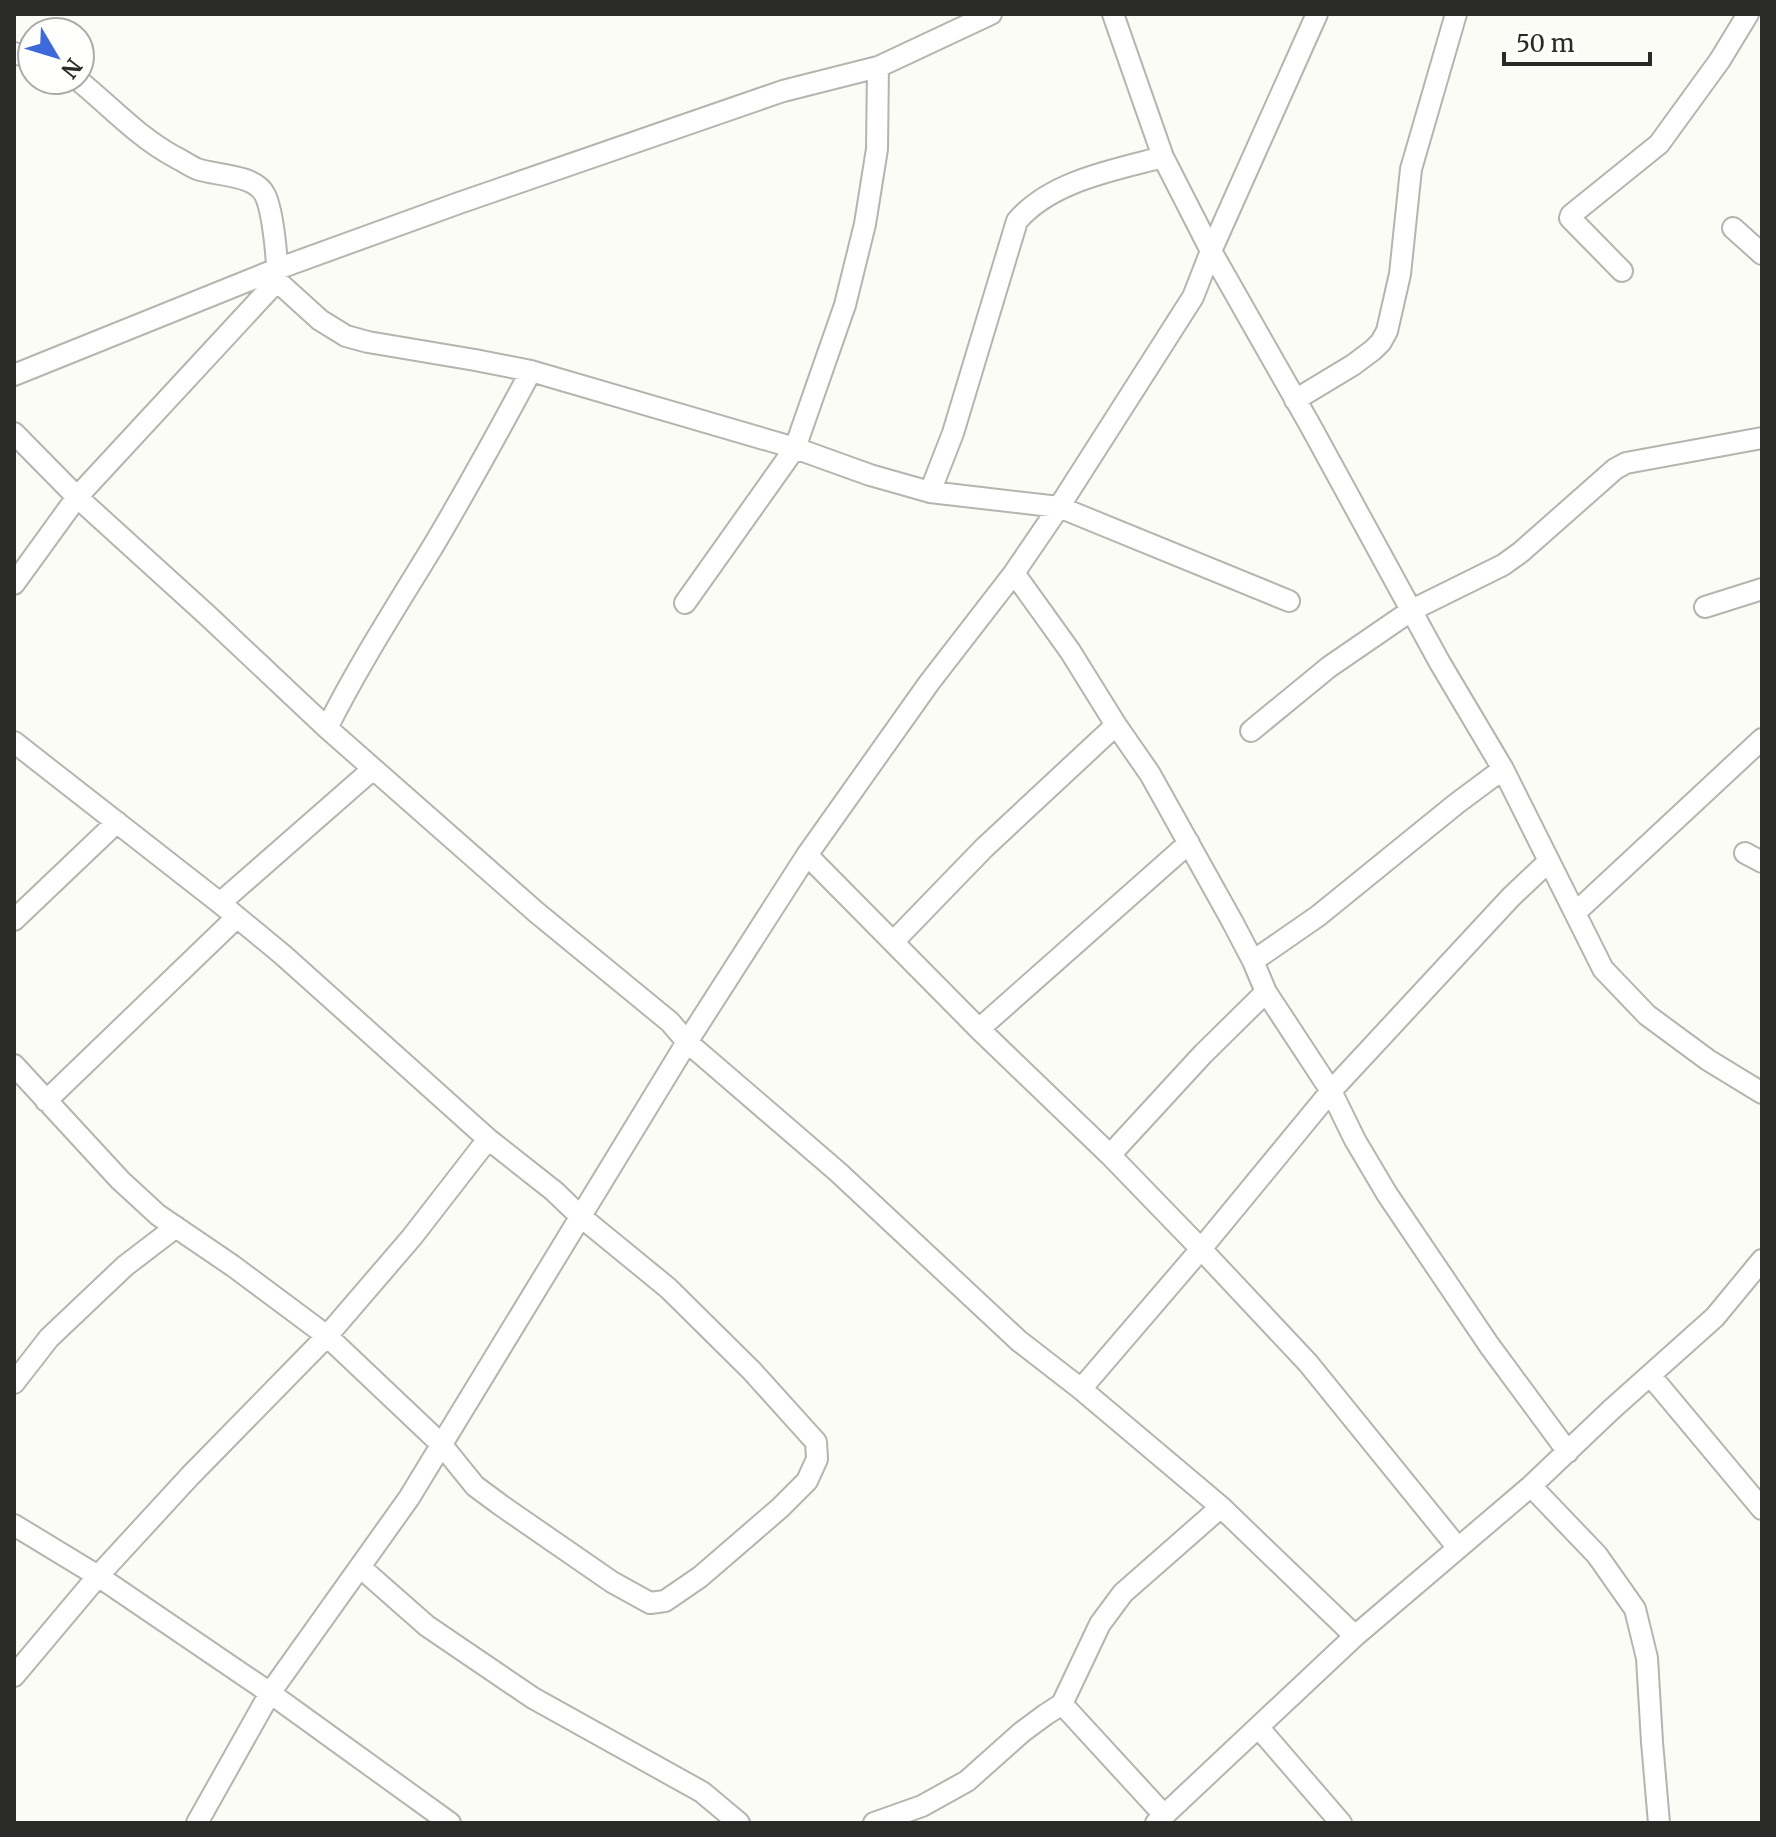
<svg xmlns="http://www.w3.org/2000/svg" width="1776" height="1837" font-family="Merriweather,serif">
  <rect width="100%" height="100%" fill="#fbfcf5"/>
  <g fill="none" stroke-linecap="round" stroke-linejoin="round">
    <defs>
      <path id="minor" d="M1113 14 1163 157 1211 251 1310 425 1440 663 1503 769 1603 969 1647 1015 1708 1060 1762 1093
        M14 53 32 58
        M1733 228 1762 254
        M1622 271 1570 218 1571 215 1659 144 1720 60 1748 14
        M277 281 320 320 346 336 368 342 475 360 531 371 795 448 870 475 930 492 1059 507 1289 601
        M14 375 277 269 459 203 783 91 878 67 991 14
        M1295 400 1353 365 1373 350 1381 342 1387 331 1400 274 1411 169 1456 14
        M14 433 77 497 207 615 327 728 536 912 670 1022 687 1042 838 1172 1019 1341 1081 1389 1221 1507 1355 1636
        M930 492 953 433 1017 221C1051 181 1114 170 1163 157
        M1014 573 1070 651 1116 725 1150 774 1232 921 1253 961 1266 992 1331 1091 1355 1140 1387 1194 1489 1345 1568 1452
        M14 584 77 497 277 281C278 262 273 211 265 195 255 174 217 176 197 169 190 166 183 161 175 157 138 137 111 107 78 80
        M685 603 795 448 845 305 865 224 877 149 878 67
        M1705 607 1762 589
        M327 728C359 664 398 604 435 543 468 487 500 429 531 371
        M1251 731 1329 667 1412 610 1503 565 1521 552 1615 469 1626 463 1762 438
        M14 742 220 903 283 955 488 1139 554 1191 580 1216 668 1288 752 1371 816 1442 817 1459 807 1481 780 1508 700 1577 665 1601 650 1603 612 1582 502 1506 475 1486 441 1444 327 1336 233 1266 158 1215 120 1180 14 1065
        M1745 853 1762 862
        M807 855 979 1029 1110 1155 1201 1249 1308 1363 1458 1548
        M220 903 373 769
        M1575 913 1762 739
        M14 920 117 822
        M893 942 984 848 1116 725
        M1253 961 1318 916 1456 804 1503 769
        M979 1029 1189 843
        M46 1101 237 917
        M1110 1155 1203 1054 1266 992
        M1650 1375 1762 1509
        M14 1383 49 1338 125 1266 176 1227
        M1081 1389 1201 1249 1331 1091 1511 897 1548 862
        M1531 1486 1597 1555 1635 1609 1647 1658 1652 1742 1659 1823
        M14 1525 98 1576 270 1693 450 1823
        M360 1567 427 1626 533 1698 702 1792 739 1823
        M14 1676 98 1576 190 1476 327 1336 412 1237 488 1139
        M1062 1704 1164 1815
        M1258 1727 1341 1823
        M197 1823 270 1693 409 1498 687 1042 807 855 929 683 1014 573 1059 507 1193 297 1211 251 1317 14
        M874 1823 922 1806 967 1781 1022 1732 1045 1715 1062 1704 1100 1624 1123 1593 1221 1507
        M1156 1823 1355 1636 1531 1486 1612 1409 1715 1317 1762 1260"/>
    </defs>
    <!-- minor casing -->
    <use href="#minor" stroke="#b4b5af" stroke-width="24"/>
    <!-- minor -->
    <use href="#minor" stroke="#fff" stroke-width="20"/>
  </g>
  <!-- border -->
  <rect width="1776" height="1837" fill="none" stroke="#2a2b28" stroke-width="32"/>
  <!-- north arrow -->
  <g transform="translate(56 56) rotate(128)"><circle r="38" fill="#fffffe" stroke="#aaaaa8" stroke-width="2"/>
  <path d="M0-6L14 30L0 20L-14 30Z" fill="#3d69da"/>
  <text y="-12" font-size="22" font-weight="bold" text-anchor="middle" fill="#2a2b28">N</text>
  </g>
  <!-- scale -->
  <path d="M1504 52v12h146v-12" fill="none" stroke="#2a2b28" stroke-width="4"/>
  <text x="1516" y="52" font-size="24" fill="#2a2b28" stroke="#fffffe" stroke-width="6" paint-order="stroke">50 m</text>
</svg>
